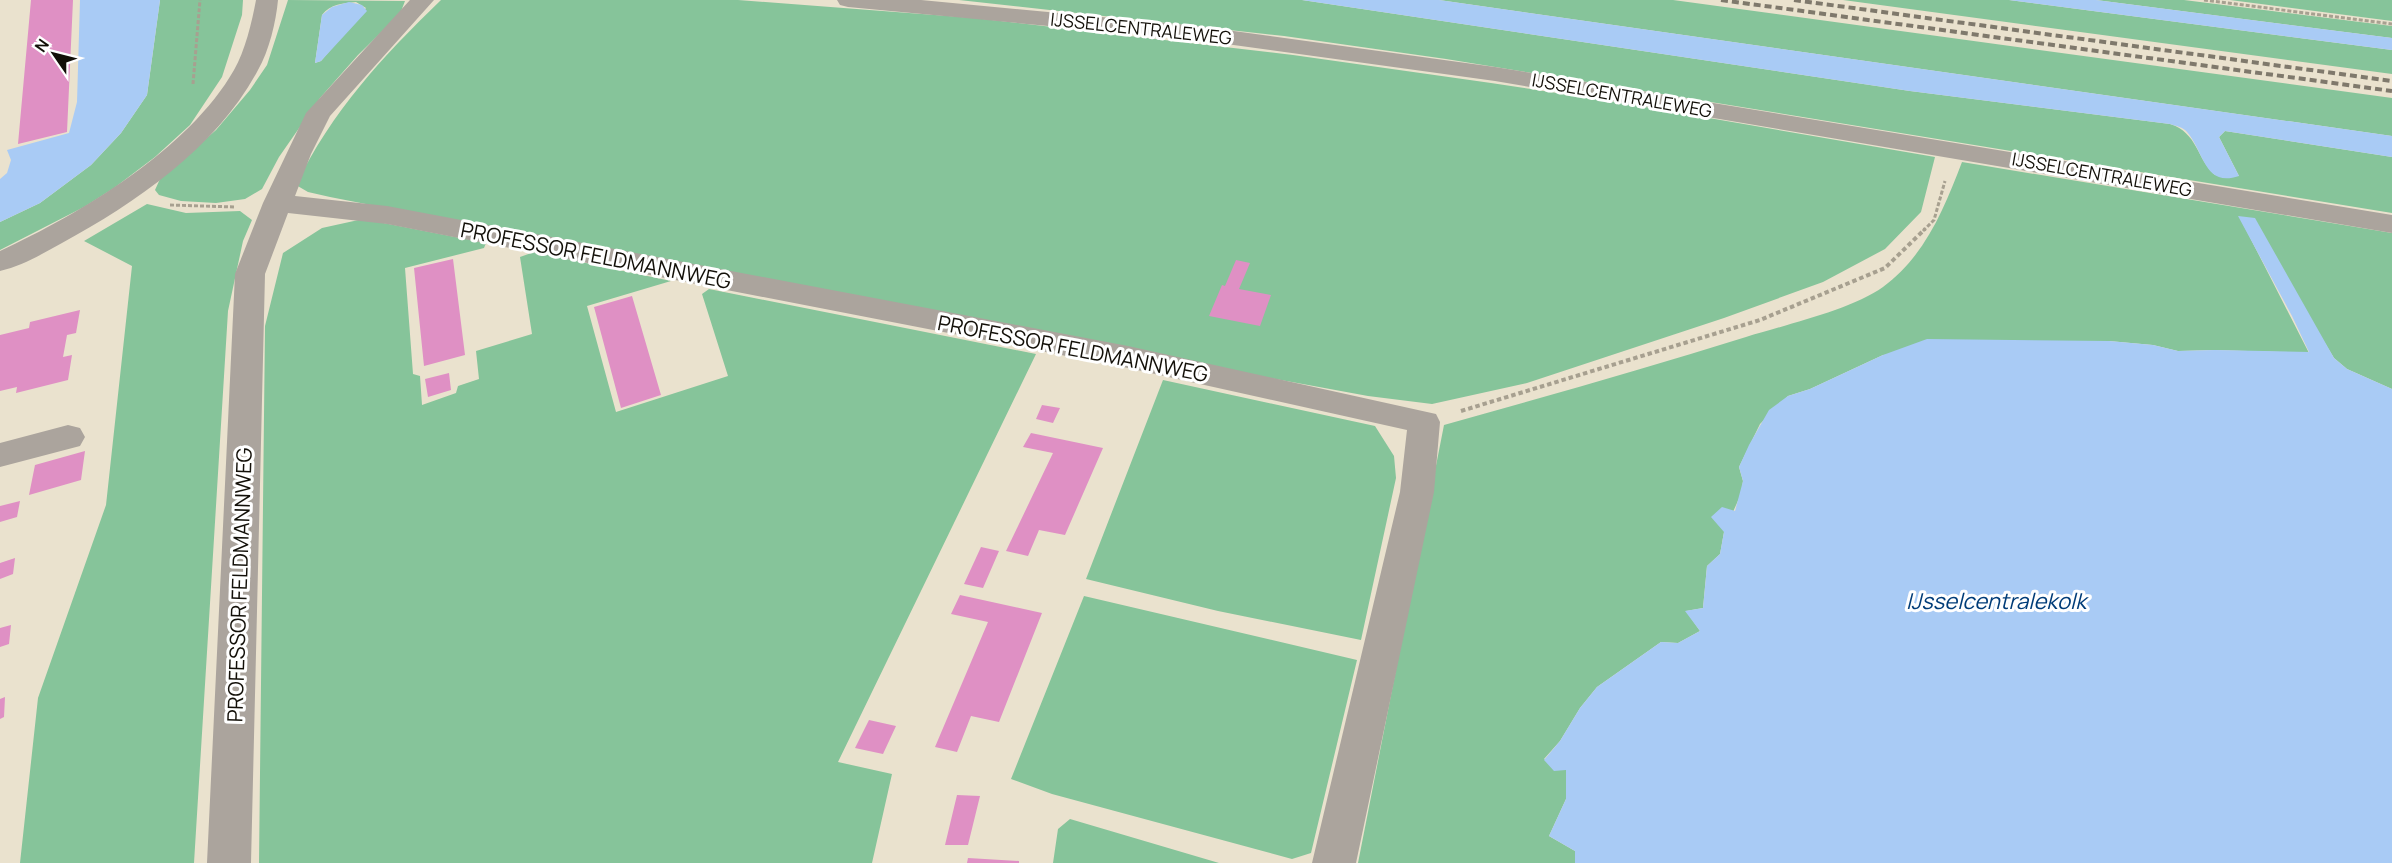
<svg xmlns="http://www.w3.org/2000/svg" width="2392" height="863" font-family="Manrope,sans-serif">
  <rect width="100%" height="100%" fill="#eae2ce"/>
  <!-- green -->
  <path fill="#86c49a" fill-rule="evenodd" d="M160 0H243L242 15 222 77 190 125 155 157 114 188 84 207 0 250V222L40 203 91 165 121 133 147 95Z
    M288 0 405 1 400 14 358 55 320 98 279 157 262 189 245 199 216 203 181 201 159 195 155 190 160 179 216 130 250 90 267 65ZM356 2 366 8 321 61 315 63 322 15C330 4 344 3 356 2Z
    M441 0H738L974 18 1293 55 1491 83 1622 103 1935 157 1921 212 1885 249 1823 282 1724 318 1527 383 1432 404 1368 396 1013 331 330 197 308 192 296 185C332 111 382 57 441 0Z
    M959 0H1302L1910 91 2170 124C2198 133 2196 158 2215 175L2239 176 2219 137 2225 131 2392 157V213L1446 59 1284 36Z
    M1439 0H1673L2392 98V136Z
    M1843 0H2009L2392 50V74Z
    M2096 0H2184L2392 26V38Z
    M2230 0H2392V21Z
    M1962 162 2392 233V389L2347 369 2334 358 2293 290 2239 216 2309 353 2215 350 2178 351 2153 345 2109 341H2070L1883 355 1810 389 1788 396 1760 424 1739 467 1743 481 1741 494 1724 532 1720 554 1707 566 1703 608 1686 611 1700 631 1678 643 1661 642 1597 687 1580 708 1560 741 1544 759 1566 769V799L1549 836 1575 851V863H1358L1444 425C1545 397 1646 368 1746 337 1784 325 1851 310 1883 287 1925 256 1944 209 1962 162Z
    M147 204 186 213 240 211 252 220 243 241 228 311 194 863H20L38 698 106 505 132 266 84 241Z
    M363 219 486 243 484 248 405 268 413 374 420 376 422 405 456 393 458 386 479 379 476 351 532 334 520 257 534 252 671 281 587 306 616 412 728 376 702 294 709 289 1036 354 838 762 892 774 872 863H259L265 326 283 253 322 228Z
    M1163 380 1375 426 1394 456 1396 478 1361 640 1218 611 1086 579Z
    M1084 596 1357 660 1311 853 1292 859 1052 794 1011 779Z
    M1070 819 1219 863H1053L1058 829Z"/>
  <!-- water -->
  <path fill="#a9cbf5" d="M80 0H160L147 95 121 133 91 165 40 203 0 222V179L7 173 11 160 7 150 69 133 77 102Z
    M1302 0H1439L2392 136V157L2225 131 2219 137 2239 176C2204 188 2204 151 2187 132 2183 127 2176 126 2170 124L1910 91Z
    M2009 0H2096L2392 38V50Z
    M349 2 362 5 367 11 321 61 315 63 322 15 332 7Z
    M2238 216 2255 218 2334 358 2347 369 2392 389V863H1575V851L1549 836 1566 799V770L1554 771 1544 760 1560 741 1580 708 1597 687 1661 642 1678 643 1700 631 1685 611 1703 608 1707 566 1720 554 1724 532 1711 517 1722 507 1735 511 1743 481 1739 467 1749 445 1769 410 1788 396 1810 389 1883 355 1927 339 2109 341 2153 345 2178 351 2215 350 2309 352 2292 316Z"/>
  <!-- building -->
  <path fill="#df90c4" d="M31 0H73L67 132 18 144Z
    M453 259 465 355 424 366 414 268Z
    M1236 260 1250 263 1239 289 1271 295 1260 326 1209 316 1222 285 1225 286Z
    M632 296 661 395 621 408 594 307Z
    M80 310 76 333 67 335 63 357 72 355 68 380 16 393 17 387 0 391V335L29 328 30 322Z
    M449 373 451 390 428 397 425 379Z
    M1042 405 1060 408 1053 423 1036 419Z
    M1031 433 1103 448 1065 535 1039 530 1028 556 1006 551 1053 453 1023 447Z
    M85 451 81 480 29 495 35 465Z
    M20 501 17 517 0 522V506Z
    M981 547 999 551 983 588 964 584Z
    M15 558 13 574 0 579V563Z
    M960 595 1042 613 999 722 971 716 957 752 935 747 988 622 951 614Z
    M11 625 9 644 0 647V628Z
    M5 697 4 717 0 719V699Z
    M869 720 896 726 883 754 855 748Z
    M957 795 980 796 968 845H945Z
    M968 858 1019 861V863H967Z"/>
  <g fill="none" stroke-linecap="round" stroke-linejoin="round">
    <!-- path-far1 -->
    <path stroke="#a7a090" stroke-width="3" stroke-dasharray="4 2" stroke-linecap="butt" d="M2204 0 2392 24
      M193 84 200 0
      M170 205 234 207
      M1923 231 1934 220 1945 181"/>
    <!-- path -->
    <path stroke="#a7a090" stroke-width="4" stroke-dasharray="4.5 3" stroke-linecap="butt" d="M1461 411 1760 320 1885 268 1925 229"/>
    <!-- minor -->
    <path fill="#aba49d" fill-rule="evenodd" d="M256 0H278C276 22 269 51 258 70 217 147 137 202 62 243 42 254 22 266 0 271V251C80 214 189 149 234 70 245 51 252 22 256 0Z
      M410 0H434L330 116 311 154 295 196 387 206 1128 346 1436 414 1440 422 1434 492 1356 863H1312L1400 492 1407 430 1128 368 387 224 288 213 265 274 251 863H207L235 274 263 203 306 113Z
      M837 0H921L1197 26 1495 67 2392 215V233L1495 81 1197 40 848 7 840 5Z
      M68 425 80 428 85 437 80 446 0 467V443Z"/>
    <!-- rail -->
    <path stroke="#7f796c" stroke-width="4" stroke-dasharray="7 4" stroke-linecap="butt" d="M1721 0 2392 91
      M1794 0 2392 81"/>
  </g>
  <g text-anchor="middle" dominant-baseline="central" stroke-width="6" stroke-linejoin="round" paint-order="stroke">
    <!-- far-street labels -->
    <g font-size="18" fill="#120f08" stroke="#fff">
      <text transform="translate(1141 28) rotate(6)">IJSSELCENTRALEWEG</text>
      <text transform="translate(1622 95) rotate(10)">IJSSELCENTRALEWEG</text>
      <text transform="translate(2102 174) rotate(10)">IJSSELCENTRALEWEG</text>
    </g>
    <!-- street labels -->
    <g font-size="21" fill="#120f08" stroke="#fff">
      <text transform="translate(596 255) rotate(11)">PROFESSOR FELDMANNWEG</text>
      <text transform="translate(1073 348) rotate(11)">PROFESSOR FELDMANNWEG</text>
      <text transform="translate(239 585) rotate(-88)">PROFESSOR FELDMANNWEG</text>
    </g>
    <!-- water labels -->
    <g font-size="22" font-style="italic" fill="#003c78" stroke="#fff">
      <text x="1996" y="601">IJsselcentralekolk</text>
    </g>
  </g>
  <!-- north arrow -->
  <g transform="translate(54 54) rotate(305)" stroke="#ffffff" stroke-width="4.5" paint-order="stroke">
  <path d="M0-4.5L10 22L0 15L-10 22Z" fill="#120f08"/>
  <text y="-9" font-size="16" font-weight="bold" text-anchor="middle" fill="#120f08">N</text>
  </g>
</svg>
